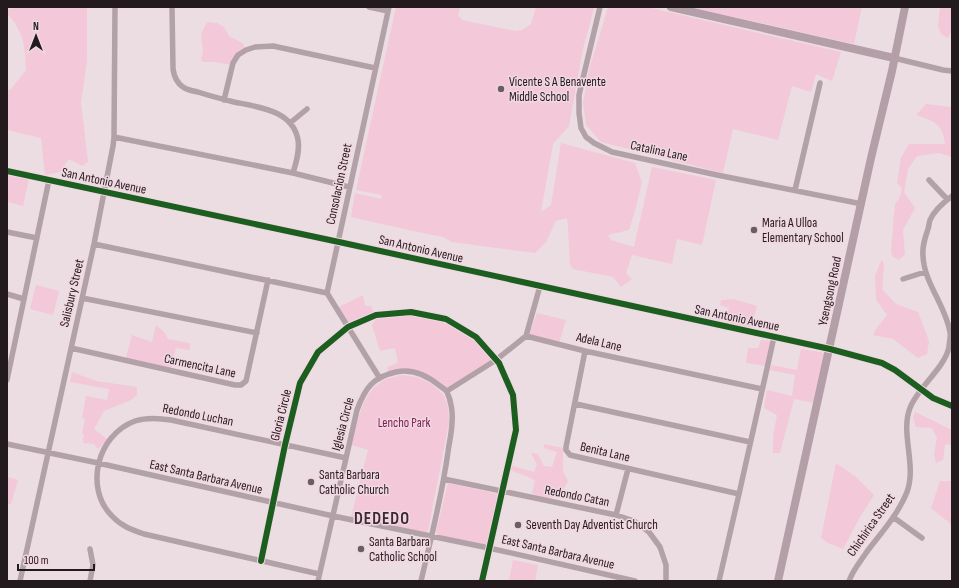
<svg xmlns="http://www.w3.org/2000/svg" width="959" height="588" font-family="'Sofia Sans Condensed',sans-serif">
  <rect width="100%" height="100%" fill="#ebdde2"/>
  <!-- green -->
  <path fill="#f3c8d9" d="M27 7H87V61L81 102 88 162 82 166 69 159 60 172 45 175 41 138 7 130V90L11 89 26 70C25 48 24 30 7 14V9Z
    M396 7H460L458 15 462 20 515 31 522 30 531 24 536 7H593L594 8 583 49 569 126 553 144 541 212 551 205 561 143 635 163 642 182 635 211 629 230 608 235 611 240 634 247 652 167 716 180 702 245 677 239 672 264 632 255 626 273 632 279 621 287 613 277 573 269 570 264 568 228 567 218 556 221 546 242 535 253 452 242 443 237 413 231 351 217 355 193 381 199 382 195 356 190Z
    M608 7H647L841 52 832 81 816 74 811 92 792 86 778 140 733 129 723 173 601 142 586 125 583 103 589 70Z
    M689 7H862L854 44Z
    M940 7H952V30L948 38 941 34 938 25Z
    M207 22 217 23 224 27 229 36 241 42 246 48 231 65 216 62H202L201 58 203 52 201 34Z
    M926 104 952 107V157L939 153 917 156 908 169 904 192 915 208 903 230 905 254 899 260 892 256 891 249 895 204 900 197 902 188 897 183 901 158 909 144H945C943 123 933 121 916 115Z
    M7 174 29 178 23 206 7 202Z
    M882 259 884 266 882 289 896 304 918 312 929 341 927 354 918 358 893 339 873 335 876 329 887 315 876 300 875 276Z
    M36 285 59 291 53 315 30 309Z
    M363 295 365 306H371L374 313 349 324 339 307Z
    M733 299 757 306 750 330 725 324 729 308 720 305 721 300Z
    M412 313 445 321 475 338 493 360 447 390 418 371 388 372 387 367 398 363 395 348 380 351 372 325 377 317Z
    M537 313 566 320 559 343 529 335Z
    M156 325 164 332 168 339 190 343V350L176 348 171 368 126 358 132 335 152 342Z
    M761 340 771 341 765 366 746 363 748 348H758Z
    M801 349 825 353 814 403 794 399 780 453H773V436L777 415 764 408 767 390 792 396 795 375 770 370 771 365 797 370Z
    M72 372 96 381 137 387V395L131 400 104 411 94 429 108 440 98 449 94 444 84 443 83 440 84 434H82L85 419 82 418 86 396 107 400 109 389 70 382Z
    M402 375 417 377 432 384 443 394 448 406 449 422 428 531 425 533 351 517 368 450 352 445C358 421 361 390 387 379 392 377 398 376 402 375Z
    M915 412 952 430V445L945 444 943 460 936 463 934 454 937 438 932 428 916 427 913 418Z
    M544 444 563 448V471L568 481 560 495 544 499 532 493 535 481 531 478 510 470 509 465 534 472 537 465 531 453 538 454 544 466 552 467 557 452 544 448Z
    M836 463 856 477 874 495 860 517 843 549 828 543 821 538Z
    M7 477 18 480 11 504H7Z
    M940 481H952V525L931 508Z
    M448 483 499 494 488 544 482 545 438 536 436 532Z
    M513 560 538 565 535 581H509Z"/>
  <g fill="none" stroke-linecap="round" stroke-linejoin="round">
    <!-- street -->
    <path stroke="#b3a1a8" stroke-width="5.5" d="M172 7 173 69C174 76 177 83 183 87 187 90 193 91 198 92 210 96 222 99 234 102 258 107 293 110 298 140 300 151 296 163 293 173
      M369 7 388 11
      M600 7 579 95V113L581 128 586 137 594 143 612 152 717 175 862 204
      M894 58 943 70 952 71
      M224 100 233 63 238 55 246 50 255 47 273 46 375 68
      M290 123 307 109
      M114 137 293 173 349 187
      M7 171 339 242 830 349 882 363 895 370 933 398 952 406
      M929 180 947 199
      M795 190 820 83
      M7 232 37 238
      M94 244 327 293
      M903 279 925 272
      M7 294 24 299
      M82 298 257 333
      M526 336 540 286
      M71 348 235 385H241L246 381 268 280
      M585 351 566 447V450L570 455 739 494
      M379 377 327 293 389 7
      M7 380 49 180
      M447 391 496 360 526 336 585 351 762 389
      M576 404 750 442
      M7 444 98 463 333 516 489 548 635 581
      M444 479 616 515 634 521 649 532 660 547 666 565V581
      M616 515 628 469
      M893 517 922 538
      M261 561 285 445 300 383 318 352 348 327 376 315 411 312 446 319 476 337 499 363 513 395 516 430 482 581
      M319 574 144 534C132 530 121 526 112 516 84 488 97 435 135 421 147 417 159 418 171 420L346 458
      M20 581 94 244 113 146 114 137 115 7
      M90 581 93 565 90 549
      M318 581 357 410C365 388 373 377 396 372 413 368 428 376 440 386 443 388 446 390 447 392 451 400 453 413 452 422 452 432 449 443 448 452 442 496 431 538 421 581
      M719 581 739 494 774 337
      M849 581C853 570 860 562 866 553 880 534 898 515 907 492 917 465 900 433 910 408 917 388 945 368 949 347 949 343 951 337 950 332 946 306 924 283 923 256 922 246 925 238 928 229 929 226 929 223 930 220 934 211 944 202 952 196"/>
    <!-- secondary -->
    <path stroke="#b49ea7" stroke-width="8" d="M671 7 894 58
      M778 581 871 158 892 71 905 7"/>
    <defs>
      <path id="cycleway" d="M7 171 339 242 830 349 882 363 895 370 933 398 952 406
        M261 561 285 445 300 383 318 352 348 327 376 315 411 312 446 319 476 337 499 363 513 395 516 430 482 581"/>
    </defs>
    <!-- cycleway casing -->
    <use href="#cycleway" stroke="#f1d7e1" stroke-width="8"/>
    <!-- cycleway -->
    <use href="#cycleway" stroke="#1b5e20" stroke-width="6"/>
  </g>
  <!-- markers -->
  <g fill="#695e62" stroke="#f1d7e1" stroke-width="1.5">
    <circle cx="501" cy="89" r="4"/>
    <circle cx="754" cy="230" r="4"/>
    <circle cx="311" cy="482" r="4"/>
    <circle cx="518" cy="525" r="4"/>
    <circle cx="361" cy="549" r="4"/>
  </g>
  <g text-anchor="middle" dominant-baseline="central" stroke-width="3" stroke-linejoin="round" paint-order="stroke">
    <!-- poi labels -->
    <g font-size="13" fill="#231a1d" stroke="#f1d7e1" text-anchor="start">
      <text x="509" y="82">Vicente S A Benavente<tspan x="509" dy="15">Middle School</tspan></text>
      <text x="762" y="223">Maria A Ulloa<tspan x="762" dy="15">Elementary School</tspan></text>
      <text x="319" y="475">Santa Barbara<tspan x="319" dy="15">Catholic Church</tspan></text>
      <text x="526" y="525">Seventh Day Adventist Church</text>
      <text x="369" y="542">Santa Barbara<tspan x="369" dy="15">Catholic School</tspan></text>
    </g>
    <!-- street labels -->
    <g font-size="13" fill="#231a1d" stroke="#f1d7e1">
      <text transform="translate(659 151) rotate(12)">Catalina Lane</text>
      <text transform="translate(104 181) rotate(12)">San Antonio Avenue</text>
      <text transform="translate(339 184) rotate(-78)">Consolacion Street</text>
      <text transform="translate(421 249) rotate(13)">San Antonio Avenue</text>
      <text transform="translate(830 291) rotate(-78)">Ysengsong Road</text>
      <text transform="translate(72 293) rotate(-77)">Salisbury Street</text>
      <text transform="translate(737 318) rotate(12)">San Antonio Avenue</text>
      <text transform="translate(599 342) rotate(13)">Adela Lane</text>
      <text transform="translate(200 366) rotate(12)">Carmencita Lane</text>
      <text transform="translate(198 415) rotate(11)">Redondo Luchan</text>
      <text transform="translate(281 415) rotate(-76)">Gloria Circle</text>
      <text transform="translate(343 424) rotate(-75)">Iglesia Circle</text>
      <text transform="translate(605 452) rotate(13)">Benita Lane</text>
      <text transform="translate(206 477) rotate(13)">East Santa Barbara Avenue</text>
      <text transform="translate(577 496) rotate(11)">Redondo Catan</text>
      <text transform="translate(871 525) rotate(-55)">Chichirica Street</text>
      <text transform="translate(558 552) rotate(13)">East Santa Barbara Avenue</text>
    </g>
    <!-- park labels -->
    <g font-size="13" fill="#7b1b4f" stroke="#f1d7e1">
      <text x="404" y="423">Lencho Park</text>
    </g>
    <!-- district labels -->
    <g font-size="17" font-weight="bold" letter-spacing="1" fill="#3c2931" stroke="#f1d7e1">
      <text x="382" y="519">DEDEDO</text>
    </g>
  </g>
  <!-- border -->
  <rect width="959" height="588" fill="none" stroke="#231a1d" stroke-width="16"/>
  <!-- north arrow -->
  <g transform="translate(36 36)" stroke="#f1d7e1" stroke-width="3" paint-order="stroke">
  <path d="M0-3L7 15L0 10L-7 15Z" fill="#231a1d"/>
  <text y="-6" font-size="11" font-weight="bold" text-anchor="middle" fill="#231a1d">N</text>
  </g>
  <!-- scale -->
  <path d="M18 564v6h76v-6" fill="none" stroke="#231a1d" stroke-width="2"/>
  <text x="24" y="564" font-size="12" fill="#231a1d" stroke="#f1d7e1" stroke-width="3" paint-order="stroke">100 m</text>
</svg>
